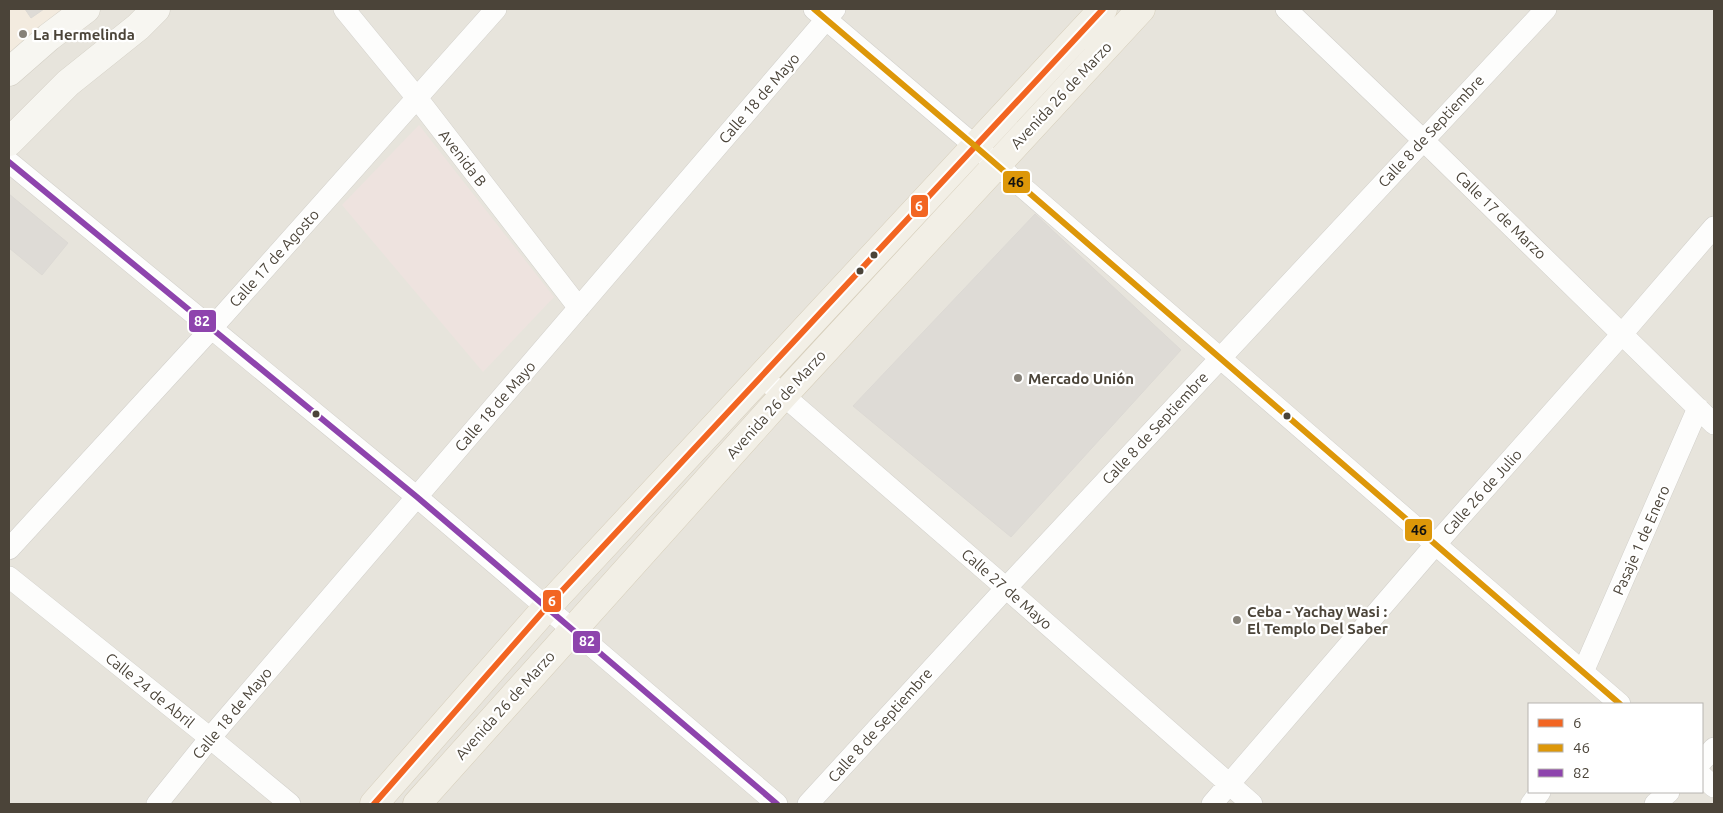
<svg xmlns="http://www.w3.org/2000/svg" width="1723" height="813" font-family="Ubuntu,sans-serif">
  <rect width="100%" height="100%" fill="#f4f2ee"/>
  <!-- residential -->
  <path fill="#e7e4dc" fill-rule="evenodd" d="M9 9H1714V804H9ZM1529 704H1702V792H1529Z"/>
  <!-- commercial -->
  <path fill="#f3ebdf" d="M9 9H64L9 58Z"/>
  <!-- medical -->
  <path fill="#eee3df" d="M419 125 554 297 483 372 342 205Z"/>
  <!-- building -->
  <path fill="#dedbd6" stroke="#dcd9d4" d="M25 9H44L31 18Z
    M9 194 68 243 42 275 9 248Z
    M1035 214 1181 350 1011 537 853 406Z"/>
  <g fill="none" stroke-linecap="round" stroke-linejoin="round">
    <defs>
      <path id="street" d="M344 9 417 98 579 308
        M814 9 975 146 1620 704
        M1286 9 1423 140 1714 424
        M9 162 417 497 777 804
        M761 376 1006 588 1252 804
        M9 549 211 329 496 9
        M9 577 210 738 290 804
        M1583 672 1698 408
        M1702 761 1714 748
        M1702 776 1714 787
        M157 804 210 738 835 9
        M808 804 1006 588 1546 9
        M1212 804 1435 545 1622 334 1714 227
        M1531 804 1540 792
        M1655 804 1669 792"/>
      <path id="secondary" d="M9 72 49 37 86 9
        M9 142 68 83 138 27 156 9"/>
      <path id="primary" d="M374 804 546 608 1103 9
        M417 804 783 396 1141 9"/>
    </defs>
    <!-- street casing -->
    <use href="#street" stroke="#d2d0cb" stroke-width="22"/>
    <!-- secondary casing -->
    <use href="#secondary" stroke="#d3cfc5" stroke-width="29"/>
    <!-- primary casing -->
    <use href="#primary" stroke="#d6cebb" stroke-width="29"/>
    <!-- street -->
    <use href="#street" stroke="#fdfdfc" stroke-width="21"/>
    <!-- secondary -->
    <use href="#secondary" stroke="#f7f6f1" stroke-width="28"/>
    <!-- primary -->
    <use href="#primary" stroke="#f2efe6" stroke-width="28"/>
    <defs>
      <path id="bus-1" d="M374 804 546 608 1103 9"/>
      <path id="bus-2" d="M814 9 975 146 1620 704"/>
      <path id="bus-3" d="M9 162 417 497 777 804"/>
    </defs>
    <!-- bus-1 casing -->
    <use href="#bus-1" stroke="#fff" stroke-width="10"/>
    <!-- bus-2 casing -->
    <use href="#bus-2" stroke="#fff" stroke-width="10"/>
    <!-- bus-3 casing -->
    <use href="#bus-3" stroke="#fff" stroke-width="10"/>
    <!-- bus-1 -->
    <use href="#bus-1" stroke="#f26522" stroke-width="6"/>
    <!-- bus-2 -->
    <use href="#bus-2" stroke="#dd9709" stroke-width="6"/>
    <!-- bus-3 -->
    <use href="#bus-3" stroke="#8e44ad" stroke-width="6"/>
  </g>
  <!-- markers -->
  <g fill="#868178" stroke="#fff" stroke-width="2">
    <circle cx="23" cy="34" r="5"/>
    <circle cx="1018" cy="378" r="5"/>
    <circle cx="1237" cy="620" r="5"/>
  </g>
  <g fill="#4b4439" stroke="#fff" stroke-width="2">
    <circle cx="874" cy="255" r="4.5"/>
    <circle cx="860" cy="271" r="4.5"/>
    <circle cx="316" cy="414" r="4.5"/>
    <circle cx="1287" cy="416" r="4.5"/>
  </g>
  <g text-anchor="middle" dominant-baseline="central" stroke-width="4.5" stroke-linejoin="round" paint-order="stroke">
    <!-- poi labels -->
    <g font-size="15" font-weight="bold" fill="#4b4439" stroke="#fff" text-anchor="start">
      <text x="33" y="34">La Hermelinda</text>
      <text x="1028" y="378">Mercado Unión</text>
      <text x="1247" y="611">Ceba - Yachay Wasi :<tspan x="1247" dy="17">El Templo Del Saber</tspan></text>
    </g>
    <!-- street labels -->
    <g font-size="15" fill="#4b4439" stroke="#fff">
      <text transform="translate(1061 95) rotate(-47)">Avenida 26 de Marzo</text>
      <text transform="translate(759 98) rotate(-49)">Calle 18 de Mayo</text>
      <text transform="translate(1431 131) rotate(-47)">Calle 8 de Septiembre</text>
      <text transform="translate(463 158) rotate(52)">Avenida B</text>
      <text transform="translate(1501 215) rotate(44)">Calle 17 de Marzo</text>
      <text transform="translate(274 258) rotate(-48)">Calle 17 de Agosto</text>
      <text transform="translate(776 404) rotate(-48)">Avenida 26 de Marzo</text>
      <text transform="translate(495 406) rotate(-49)">Calle 18 de Mayo</text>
      <text transform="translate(1155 428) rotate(-47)">Calle 8 de Septiembre</text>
      <text transform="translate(1482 492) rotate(-48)">Calle 26 de Julio</text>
      <text transform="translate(1641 540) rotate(-66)">Pasaje 1 de Enero</text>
      <text transform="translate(1007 589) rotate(41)">Calle 27 de Mayo</text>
      <text transform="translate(150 690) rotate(39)">Calle 24 de Abril</text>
      <text transform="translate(505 705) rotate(-48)">Avenida 26 de Marzo</text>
      <text transform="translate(232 713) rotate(-50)">Calle 18 de Mayo</text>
      <text transform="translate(880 725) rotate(-48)">Calle 8 de Septiembre</text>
    </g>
  </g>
  <g stroke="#fff" stroke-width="2">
    <rect x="1002" y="170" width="29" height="24" rx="5" fill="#dd9709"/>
    <rect x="910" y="194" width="19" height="24" rx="5" fill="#f26522"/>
    <rect x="188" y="309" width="29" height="24" rx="5" fill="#8e44ad"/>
    <rect x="1404" y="518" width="29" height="24" rx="5" fill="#dd9709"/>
    <rect x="542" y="589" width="20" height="24" rx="5" fill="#f26522"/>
    <rect x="572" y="630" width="29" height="24" rx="5" fill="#8e44ad"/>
  </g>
  <g font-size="14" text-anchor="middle" font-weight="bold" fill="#fff">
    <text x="919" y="211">6</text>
    <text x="202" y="326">82</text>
    <text x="552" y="606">6</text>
    <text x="587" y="646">82</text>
  </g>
  <g font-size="14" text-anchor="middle" font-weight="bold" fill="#111">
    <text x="1016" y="187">46</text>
    <text x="1419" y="535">46</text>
  </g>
  <!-- border -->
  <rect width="1723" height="813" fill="none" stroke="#4b4439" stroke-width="20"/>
  <!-- legend -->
  <rect x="1528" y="703" width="175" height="90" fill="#ffffff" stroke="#b7b4b0"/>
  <rect x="1538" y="719" width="25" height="8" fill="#f26522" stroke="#b7b4b0"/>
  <text x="1573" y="728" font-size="15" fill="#4b4439">6</text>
  <rect x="1538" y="744" width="25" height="8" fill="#dd9709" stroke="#b7b4b0"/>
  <text x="1573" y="753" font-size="15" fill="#4b4439">46</text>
  <rect x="1538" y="769" width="25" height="8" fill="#8e44ad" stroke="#b7b4b0"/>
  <text x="1573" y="778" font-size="15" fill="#4b4439">82</text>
</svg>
